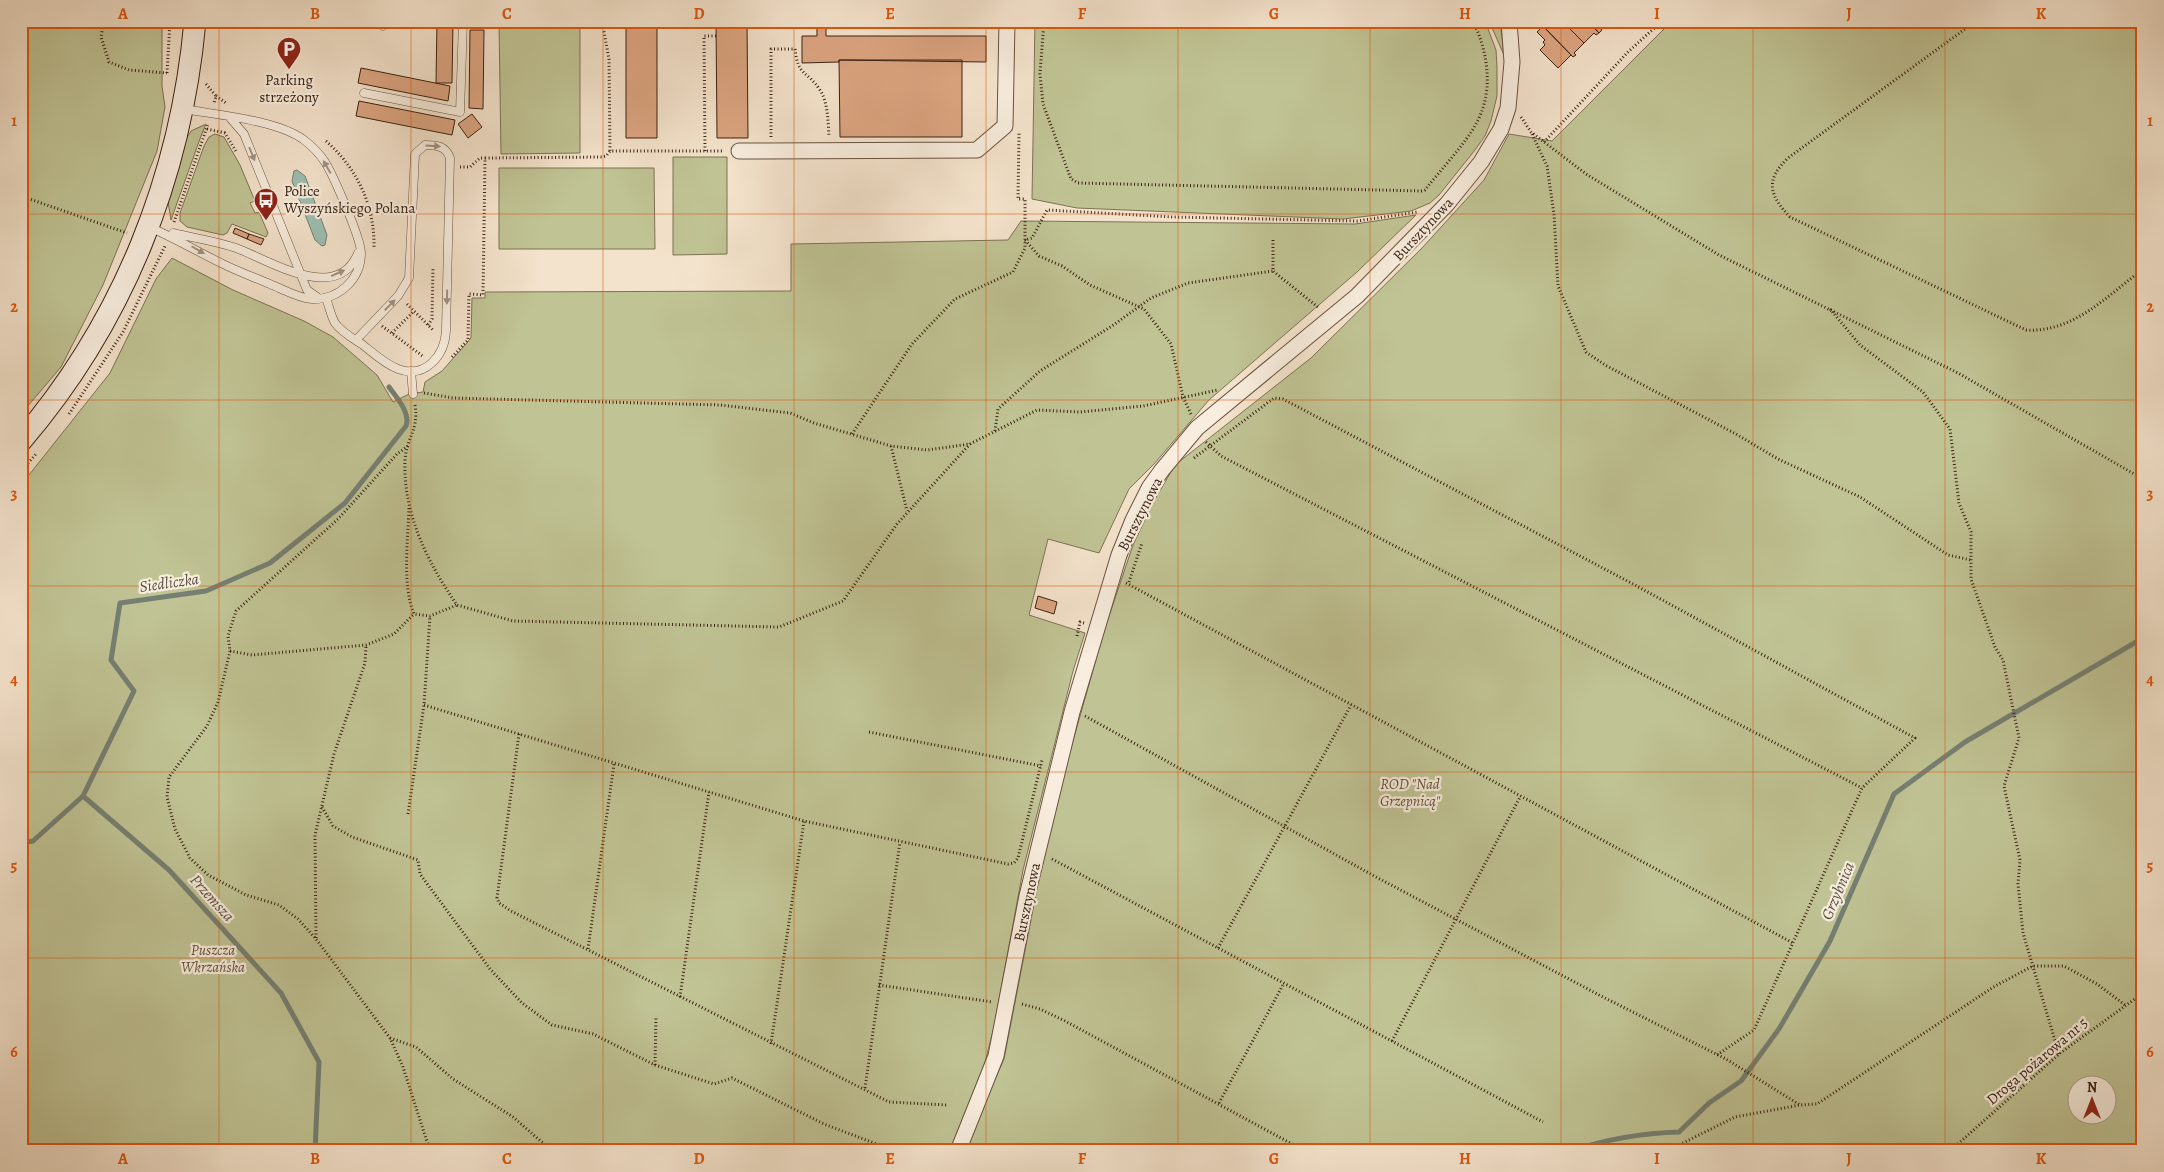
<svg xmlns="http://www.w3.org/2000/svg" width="2164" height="1172" font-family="Alegreya,serif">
  <rect width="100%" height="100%" fill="#f4e3cc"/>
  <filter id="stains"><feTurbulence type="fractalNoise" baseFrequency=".004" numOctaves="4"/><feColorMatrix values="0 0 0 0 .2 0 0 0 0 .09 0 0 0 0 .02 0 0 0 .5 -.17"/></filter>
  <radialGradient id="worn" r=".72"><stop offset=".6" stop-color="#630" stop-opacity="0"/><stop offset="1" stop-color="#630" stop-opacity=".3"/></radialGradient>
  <!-- green -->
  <path fill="#c0c394" stroke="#7d7253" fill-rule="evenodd" d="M21 21H162V86L165 107 157 151 103 285 61 367 21 414Z
    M1035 21H1485L1496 50 1497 67V96L1491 121 1485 136 1475 150 1439 195 1430 203 1411 211 1343 219 1077 208 1032 199Z
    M1489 21H1500L1504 55Z
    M1672 21H2143V1151H21V485L110 373 156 279 172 258 233 290 304 321 333 337 377 375 393 402 409 394 423 392 425 382 442 371 471 338 472 298H485V292L791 291V244L1008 240 1021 221 1355 224 1416 215 1357 272 1209 400 1154 464 1129 489 1099 553 1048 539 1029 615 1085 633 1073 671 1023 870 994 1027 983 1070 953 1143 964 1149 1004 1059 1043 858 1067 762 1105 628 1133 545 1154 501 1175 465 1311 358 1422 248 1484 180 1509 134 1552 141ZM2076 1084H2106V1114H2076Z
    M499 22H580V153L501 154Z
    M206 124 201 136 171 220 168 202 185 141 191 131Z
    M215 134 224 137 240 165 255 201 250 203 255 213 259 212 268 233 266 237 232 224 227 233 223 235 187 227 180 221V213L204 146 209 137Z
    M673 157H727V254L673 255Z
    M499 168H654L655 249H499Z"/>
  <!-- water -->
  <path fill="#9dbfb2" stroke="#758072" d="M297 170 305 176 327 235 325 245 322 246 315 240 292 181 294 171Z"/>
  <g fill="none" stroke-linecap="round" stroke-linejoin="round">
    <!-- stream -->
    <path stroke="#758072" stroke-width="5" d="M83 796 169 870 281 993 319 1062 315 1151
      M21 843 33 841 83 796 134 691 111 660 120 603 206 591 270 563 345 503 406 426C411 413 396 397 389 387
      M1571 1151C1607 1139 1642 1133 1679 1132L1709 1103 1741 1081 1779 1029 1830 941 1894 794 1965 742 2143 638"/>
  </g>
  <!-- building -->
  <path fill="#dba480" stroke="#3a2112" d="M437 21H453L452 83H436Z
    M626 21H657V138H626Z
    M716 21H747L748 138H717Z
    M817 21H826V36H986V62L839 60V62L802 63V36H817Z
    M1548 21 1557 29 1559 26 1562 29 1566 25 1584 43 1574 53 1576 55 1573 57 1543 26Z
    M1570 21H1588L1599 33 1596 35 1594 33 1584 43 1566 25Z
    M1588 21H1606L1600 28 1602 30 1599 33Z
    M1543 26 1571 55 1558 68 1540 50 1545 45 1543 42 1545 40 1537 32Z
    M470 30H484L483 109 469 108Z
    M839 60H962V137H840Z
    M361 68 450 86 448 101 358 83Z
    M359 101 455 120 452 135 356 116Z
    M472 114 482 127 468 138 458 124Z
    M235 228 249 234 247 239 233 233Z
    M249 234 264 239 261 245 247 239Z
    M1038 596 1057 602 1054 614 1035 608Z"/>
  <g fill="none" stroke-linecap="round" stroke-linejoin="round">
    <defs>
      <path id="lane" d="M383 26V21
        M364 93 460 112 463 21
        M231 119 244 134 307 290 317 297
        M149 227C175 238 198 252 223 264 239 272 256 278 272 285 285 290 298 298 312 299 338 300 361 280 361 253 361 238 333 175 325 162 319 153 312 146 304 140 277 120 217 115 184 109
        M173 233C194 238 216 241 236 248 269 260 338 305 358 253
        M326 298C329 306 331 316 335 323 341 332 354 339 363 345 373 353 385 364 398 369 425 379 445 356 446 330L450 158C446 146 437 145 425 145L415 154 409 278 398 296 356 340
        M411 371 413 394"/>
      <path id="street" d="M739 151 977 150 1005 126 1007 21
        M958 1151 996 1056 1027 896 1072 712 1119 555 1133 520 1149 488 1162 470 1197 428 1357 296 1447 204 1481 162 1501 129 1508 108 1512 62 1509 21"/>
      <path id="secondary" d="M21 441C123 322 181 177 195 21"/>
    </defs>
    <!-- lane casing -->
    <use href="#lane" stroke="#685240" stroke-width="9"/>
    <!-- street casing -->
    <use href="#street" stroke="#685240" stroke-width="17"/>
    <!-- secondary casing -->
    <use href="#secondary" stroke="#3a2112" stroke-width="23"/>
    <!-- path -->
    <path stroke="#3a2112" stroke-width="3" stroke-dasharray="1 2.5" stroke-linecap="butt" d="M104 21 101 37 109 62 129 70 167 73
      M602 21 609 59 610 151H724
      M1044 21 1040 74 1043 104 1071 179 1078 183 1421 191 1425 190C1441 169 1465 145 1477 122 1494 90 1488 52 1473 21
      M1976 21 1788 158C1765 180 1769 195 1790 217L2026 330C2073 333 2107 296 2143 269
      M167 73 170 21
      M206 84 216 96 214 103
      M216 96 226 103
      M1521 117 1531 132 1586 174 1719 255 1958 373 2143 479
      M207 129 225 133 237 153
      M1532 134 1547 166 1554 214 1558 286 1586 352 1605 365 1736 434 1778 459 1860 497 1948 555 1971 560
      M771 137V49H795C798 77 807 70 820 90 828 102 828 122 829 136
      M326 141C357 168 375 206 374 248
      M1544 142 1628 52 1662 21
      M705 151 704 36H716
      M460 167H470L480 158H485
      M21 196 127 233
      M174 222 208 124
      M1273 240V271L1319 308
      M407 304 434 331
      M1830 309 1860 345 1923 392 1950 429 1959 503 1971 532V579L1995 647 2003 660 2019 738 2004 786 2020 860 2018 884 2023 933 2059 1054
      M428 325 432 319 433 268
      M382 326 424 357
      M392 333 414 311
      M452 357 468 340 469 294 483 295 485 158 602 157 606 156 610 151
      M424 393 453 398 720 405 790 413 814 423 891 446 927 450 970 444 1037 410 1080 412 1143 406 1218 390
      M415 405C419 431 406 438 405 461 403 514 428 563 457 605L513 621 779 627 843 601 897 524 970 444
      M69 414 123 332 165 246
      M1191 414 1183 397 1171 344 1144 309 1090 285 1062 266 1039 256 1025 240 1032 238 1047 210 1173 217 1357 221 1418 212
      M995 431 998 409 1040 371 1112 326 1151 298 1188 283 1273 271
      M852 434 912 344 955 299 1013 272 1025 248V199H1018L1019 133
      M1206 442 1221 456 1862 788
      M408 446 397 454 338 519 236 611 228 636 230 651 218 702 207 726 169 777 167 797 175 829 190 858 208 875 246 895 279 905 298 919 316 939 390 1038 403 1067 430 1151
      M891 446 907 511
      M1194 458 1274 398 1283 399 1633 584 1915 738 1862 788 1754 1030 1717 1055
      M21 471 36 454
      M409 508C408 538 402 586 414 614L430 616 457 605
      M1129 582 1142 543
      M1126 583 1793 943
      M1077 636 1080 622 1084 623
      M230 651 252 655 366 645 394 634 414 614
      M424 705 804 821 1008 864 1014 863 1018 858 1042 760
      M1085 716 1376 877 1603 997 1726 1059 1800 1105 1817 1104 1995 986 2033 966H2064L2097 984 2125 1005
      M869 732 1041 766
      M519 734 497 898 499 903 511 911 889 1102 947 1105
      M322 807 333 826 352 837 418 860 420 874 490 969 522 1003 552 1025 593 1034 655 1065 714 1084 732 1078 824 1124 887 1148 940 1151
      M408 814 424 705 430 616
      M1052 859 1543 1122
      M316 938 315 835 334 754 365 663 366 645
      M1218 948 1351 705
      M588 949 614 764
      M879 985 992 1002
      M680 997 709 792
      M1022 1004 1040 1009 1065 1021 1305 1151
      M390 1038 416 1047 453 1079 513 1117 552 1151
      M1392 1041 1520 797
      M771 1044 804 821
      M655 1065 656 1016
      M865 1088 900 842
      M1219 1103 1284 983
      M21 1122 27 1151
      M1667 1151 1735 1117 1800 1105
      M1950 1151 2059 1054 2143 993"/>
    <!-- lane -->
    <use href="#lane" stroke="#f8edde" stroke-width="8"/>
    <!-- street -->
    <use href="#street" stroke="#f8edde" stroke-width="15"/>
    <!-- secondary -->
    <use href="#secondary" stroke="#f8edde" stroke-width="21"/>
  </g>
  <!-- one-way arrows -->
  <defs><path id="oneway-solid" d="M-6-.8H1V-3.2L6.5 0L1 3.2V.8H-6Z" transform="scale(1.25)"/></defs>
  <g fill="#a29182">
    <use href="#oneway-solid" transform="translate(433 146) rotate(4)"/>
    <use href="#oneway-solid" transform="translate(252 154) rotate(68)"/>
    <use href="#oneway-solid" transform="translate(327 167) rotate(-120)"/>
    <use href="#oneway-solid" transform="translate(198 250) rotate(30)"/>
    <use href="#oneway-solid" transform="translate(338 273) rotate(-24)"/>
    <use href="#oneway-solid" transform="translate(447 297) rotate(91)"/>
    <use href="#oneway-solid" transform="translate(390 305) rotate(-45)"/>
  </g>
  <!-- grid -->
  <path fill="none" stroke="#df560c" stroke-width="1" stroke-opacity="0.55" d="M219 21V1151M411 21V1151M603 21V1151M794 21V1151M986 21V1151M1178 21V1151M1370 21V1151M1561 21V1151M1753 21V1151M1945 21V1151M21 214H2143M21 400H2143M21 586H2143M21 772H2143M21 958H2143"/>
  <!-- icons -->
  <defs>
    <symbol id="parking-pin" viewBox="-11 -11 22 30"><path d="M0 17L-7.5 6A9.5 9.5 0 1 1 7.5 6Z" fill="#8f2418" stroke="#f8edde"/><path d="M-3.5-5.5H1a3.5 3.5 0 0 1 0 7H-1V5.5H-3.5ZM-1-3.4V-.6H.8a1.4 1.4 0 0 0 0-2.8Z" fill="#fff"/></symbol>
    <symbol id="bus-pin" viewBox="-11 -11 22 30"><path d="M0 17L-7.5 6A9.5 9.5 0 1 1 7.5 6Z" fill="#8f2418" stroke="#f8edde"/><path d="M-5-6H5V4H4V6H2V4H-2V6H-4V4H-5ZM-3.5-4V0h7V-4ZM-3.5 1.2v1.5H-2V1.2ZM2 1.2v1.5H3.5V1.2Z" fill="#fff"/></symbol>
  </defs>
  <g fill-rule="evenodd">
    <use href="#parking-pin" x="275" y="35" width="28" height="38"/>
    <use href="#bus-pin" x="252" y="186" width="28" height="38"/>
  </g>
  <g text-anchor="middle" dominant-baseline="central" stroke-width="4.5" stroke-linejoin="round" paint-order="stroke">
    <!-- poi labels -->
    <g font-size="15" fill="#3a2112" stroke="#f8edde">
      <text x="289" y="80">Parking<tspan x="289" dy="17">strzeżony</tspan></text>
      <text x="284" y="191" text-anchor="start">Police<tspan x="284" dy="17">Wyszyńskiego Polana</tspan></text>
    </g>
    <!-- street labels -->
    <g font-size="15" fill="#3a2112" stroke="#f8edde">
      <text transform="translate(1423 229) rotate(-47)">Bursztynowa</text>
      <text transform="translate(1140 514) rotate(-63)">Bursztynowa</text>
      <text transform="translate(1027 902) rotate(-78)">Bursztynowa</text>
      <text transform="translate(2037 1061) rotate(-40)">Droga pożarowa nr 5</text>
    </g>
    <!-- park labels -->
    <g font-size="15" font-style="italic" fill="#625239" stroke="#f8edde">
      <text x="1410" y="784">ROD "Nad<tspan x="1410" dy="17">Grzepnicą"</tspan></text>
      <text x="213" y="950">Puszcza<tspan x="213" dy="17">Wkrzańska</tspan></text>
    </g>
    <!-- water labels -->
    <g font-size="16" font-style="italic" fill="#585042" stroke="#f8edde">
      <text transform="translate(169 583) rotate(-8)">Siedliczka</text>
      <text transform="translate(1838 891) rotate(-67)">Grzybnica</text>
      <text transform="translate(212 898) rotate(48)">Przemsza</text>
    </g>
  </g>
  <!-- margin -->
  <rect width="2164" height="1172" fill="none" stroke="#f4e3cc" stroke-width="55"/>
  <!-- north arrow -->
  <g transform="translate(2092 1100)"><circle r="24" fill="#f8edde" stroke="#ac9b8c"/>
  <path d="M0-4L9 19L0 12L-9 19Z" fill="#8f2418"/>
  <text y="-8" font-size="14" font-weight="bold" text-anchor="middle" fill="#3a2112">N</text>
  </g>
  <rect x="28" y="28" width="2108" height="1116" fill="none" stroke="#df560c" stroke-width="2"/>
  <g font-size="16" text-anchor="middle" font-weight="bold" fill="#df560c">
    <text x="123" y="19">A</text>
    <text x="315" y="19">B</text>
    <text x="507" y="19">C</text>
    <text x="699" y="19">D</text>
    <text x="890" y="19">E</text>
    <text x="1082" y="19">F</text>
    <text x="1274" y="19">G</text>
    <text x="1465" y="19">H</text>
    <text x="1657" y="19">I</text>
    <text x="1849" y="19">J</text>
    <text x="2041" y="19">K</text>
    <text x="14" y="126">1</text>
    <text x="2150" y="126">1</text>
    <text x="14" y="312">2</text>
    <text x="2150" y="312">2</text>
    <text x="14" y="499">3</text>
    <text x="2150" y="499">3</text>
    <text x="14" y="685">4</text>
    <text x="2150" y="685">4</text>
    <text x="14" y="871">5</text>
    <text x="2150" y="871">5</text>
    <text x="14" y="1057">6</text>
    <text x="2150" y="1057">6</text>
    <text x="123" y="1164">A</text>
    <text x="315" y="1164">B</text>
    <text x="507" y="1164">C</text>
    <text x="699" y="1164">D</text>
    <text x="890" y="1164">E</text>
    <text x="1082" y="1164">F</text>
    <text x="1274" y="1164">G</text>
    <text x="1465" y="1164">H</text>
    <text x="1657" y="1164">I</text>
    <text x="1849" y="1164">J</text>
    <text x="2041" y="1164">K</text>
  </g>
  <rect width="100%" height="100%" filter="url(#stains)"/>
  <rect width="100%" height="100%" fill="url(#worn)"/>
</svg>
